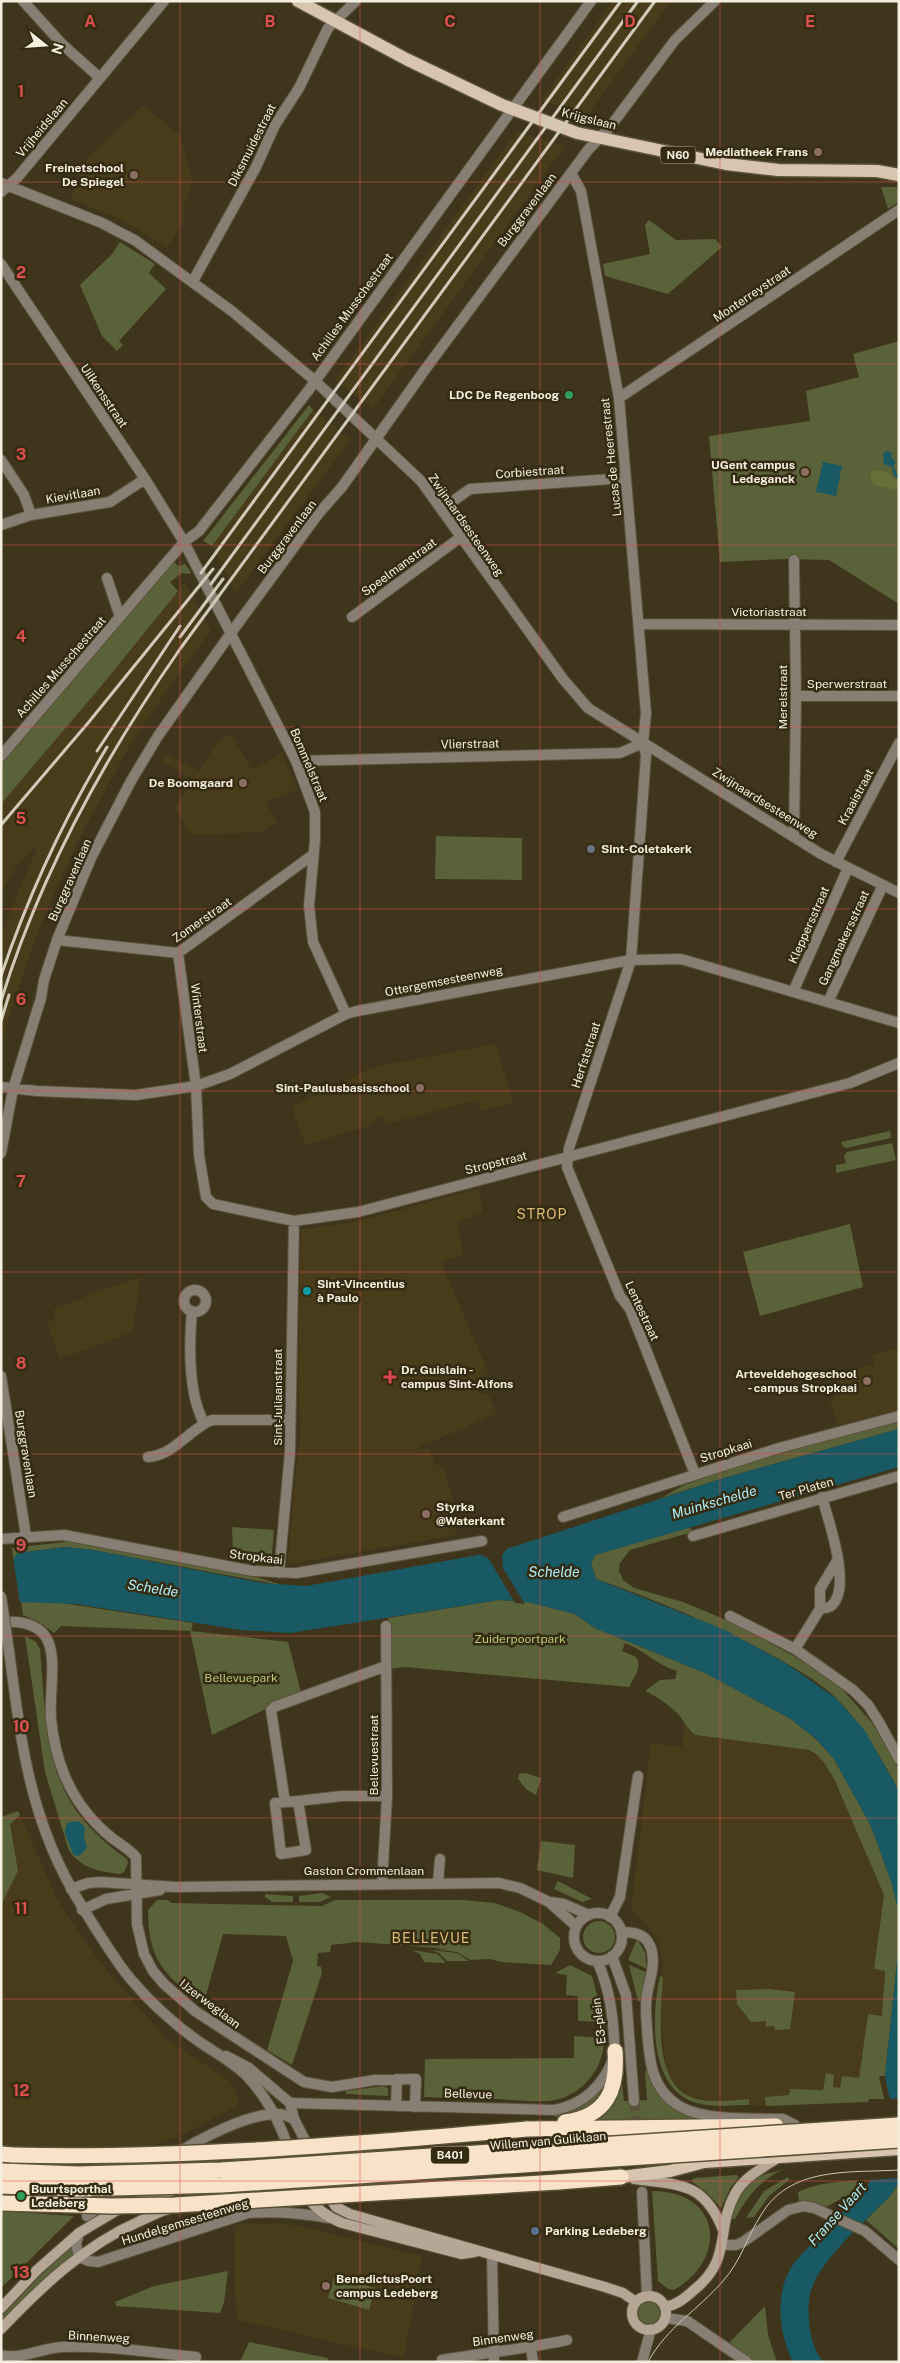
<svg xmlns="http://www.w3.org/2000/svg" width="900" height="2363" font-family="'Public Sans',sans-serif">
  <rect width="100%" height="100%" fill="#3f351c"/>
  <!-- built -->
  <path fill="#493c1b" d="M613 1H671L588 114 541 101Z
    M143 105 180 135 193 184 182 210 186 214 185 218 167 248 124 221 71 199 82 164Z
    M517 131 565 146 373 409 335 380Z
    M313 410 351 439 236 593 212 546Z
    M185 582 211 631 166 691 129 747 81 835 53 895 30 953 6 1027 1 1051V934L37 848 35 846 17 866 3 889 1 888V804L103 684Z
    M231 734 252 770 281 753 298 789 266 802 278 823 261 832 191 835 175 808 194 779 162 762 167 754 199 771 218 741Z
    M496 1044 513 1103 481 1111 478 1100 386 1124 384 1116 373 1119 375 1124 305 1145 292 1107 373 1067Z
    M478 1189 483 1212 457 1222 463 1254 441 1262 489 1373 473 1381 480 1395 487 1392 497 1413 420 1447 422 1450 429 1448 435 1464 443 1468 452 1494 456 1535 291 1564 288 1559 297 1459 300 1444 298 1354 301 1229 350 1223Z
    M140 1278 133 1332 60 1359 47 1322 56 1319 53 1310 96 1292Z
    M899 1348V1410L837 1425 830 1400 835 1398 832 1389 837 1387 833 1375 874 1364 872 1355Z
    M684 1723 690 1732 800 1748 816 1754 825 1764 849 1811 884 1895 874 1969 885 1971 882 2016 868 2014 859 2078 840 2088 832 2087 834 2075 823 2090 790 2089 789 2095 766 2097V2106L749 2105V2099L717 2101 690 2097 681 2091 667 2074 662 2031 660 1999 663 1965 659 1945 649 1927 631 1909 651 1743 682 1747Z
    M20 1815 57 1899 93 1952 109 1973 168 2040 231 2082 239 2100 236 2106 188 2132 151 2147 76 2148 1 2146V1905L18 1871 10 1824Z
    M245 2223 296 2225 422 2256 404 2358 238 2320 236 2313 235 2292V2226Z"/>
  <!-- green -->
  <path fill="#596238" d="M881 187H897L899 202 888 209Z
    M649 220 676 240 715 239 722 247 668 294 605 276 603 264 650 254 645 225Z
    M120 242 155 264 149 273 166 289 119 341 123 345 117 351 102 336 80 285 112 254Z
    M899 341V604L829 560 783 559 720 562 709 436 810 421 806 391 859 377 853 354Z
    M309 405 313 410 212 546 203 541 207 536Z
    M172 560 178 566 185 564 191 572 190 574 182 573 170 582 178 591 175 595 103 684 1 804V759Z
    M436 836 522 838V880L435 879Z
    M890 1131 891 1138 846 1148 843 1146 841 1142Z
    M892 1143 896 1160 836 1173V1165L846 1163 844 1156 847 1152Z
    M850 1224 863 1287 760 1316 743 1252Z
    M899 1420V1429L724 1478 661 1498 684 1485 747 1463Z
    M232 1527 274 1530 271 1564 233 1557Z
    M690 1527 692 1532 630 1550 620 1563 619 1571 623 1580 634 1588 683 1602 729 1621 792 1655 824 1675 844 1691 873 1724 899 1769V1791C881 1758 864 1726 837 1699 818 1680 791 1666 768 1653 713 1624 655 1599 596 1579L591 1563 595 1555Z
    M65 1540 252 1576 286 1586 93 1550 65 1547 18 1553 13 1560 12 1548 65 1542Z
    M499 1600 527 1602 575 1614 595 1628 705 1673 791 1719 816 1739 834 1759 871 1826 891 1881 899 1912V1943L885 2076H879L884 2099H869L868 2102 766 2106 765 2097 789 2095 790 2089 823 2090 826 2073 834 2075 833 2087 840 2088 842 2076 859 2078 868 2014 882 2016 885 1971 874 1969 884 1895 835 1781 825 1764 816 1754 809 1750 696 1735C687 1730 685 1722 678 1714 669 1705 656 1696 645 1691L660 1680 675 1679 677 1671C656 1665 644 1650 625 1643L622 1651 636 1657C643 1667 634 1677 629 1687L405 1667 390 1669 388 1618Z
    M49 1601 193 1623 191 1631 288 1642 301 1692 212 1735 190 1631 61 1626 54 1633 39 1622 23 1615 21 1602Z
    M25 1636 36 1642 40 1649C48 1741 43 1800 127 1859L128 1863 124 1872 120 1874C98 1871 83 1869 69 1851L45 1772Z
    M526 1773 541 1778 536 1795 526 1789 518 1779 519 1774Z
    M18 1811 20 1815 10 1824 18 1871 1 1905V1817Z
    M541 1841 575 1845 573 1878 537 1870Z
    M558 1881 592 1899 582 1902 554 1889Z
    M322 1893 331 1897 320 1902H299V1896Z
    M265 1894 293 1896V1902H272L265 1897Z
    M157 1900H168L171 1903 322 1906 335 1900H464L495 1903 520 1912 543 1924 560 1938V1950L551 1965 501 1962 490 1959 470 1960 457 1952 435 1949H450L358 1942 331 1945 330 1952 318 1953 317 1966 321 1967 322 1973 292 2065 267 2050 293 1961 286 1936 223 1934 203 2006C165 1974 148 1962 148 1910Z
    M583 1937a16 16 0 1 1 32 0a16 16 0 1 1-32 0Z
    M637 1939 645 1952 647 1969 628 1960Z
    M412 1950 437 1954 446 1963 424 1962 420 1954Z
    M430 1950 457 1953 469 1961H447L439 1953Z
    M570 1965 592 1976 604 2022 578 2021V1996L566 1995 567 1975 555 1973Z
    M629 1965 646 1972 642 2001H638Z
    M660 1976 663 1977C661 2010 652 2082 691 2097 709 2104 731 2100 749 2099V2105C729 2105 703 2109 685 2098 649 2077 652 2012 660 1976Z
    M769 1989 795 1992 790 2029 775 2030 774 2026 766 2027V2021L751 2022 737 2004 736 1990Z
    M574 2036 604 2038C605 2069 580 2099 548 2101 532 2102 514 2100 498 2099 473 2099 449 2098 424 2097L425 2059 574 2058Z
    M645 2071H647L656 2088 696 2119 591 2120 621 2074 624 2101 647 2100Z
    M608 2082 598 2104 561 2118 553 2116 588 2102Z
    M383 2086 388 2088V2096L346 2094V2091Z
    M784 2169C760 2180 748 2196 735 2219H730L738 2192 756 2177Z
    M736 2175 739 2177 731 2187 721 2208 706 2192 691 2181 694 2178Z
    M788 2177 789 2180 769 2196 754 2217 746 2218 764 2191Z
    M862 2180 859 2189 828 2206 823 2207 799 2202 798 2192C819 2182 840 2182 862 2180Z
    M899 2182V2249L866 2220 891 2195Z
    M652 2191C721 2191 729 2258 674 2290L668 2289 658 2281Z
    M1 2211 74 2216 1 2288Z
    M72 2242 75 2256 4 2323 1 2317Z
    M228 2271 224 2303 220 2313 116 2306 115 2302 154 2286Z
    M334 2277 375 2288 369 2310 328 2298Z
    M638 2313a11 11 0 1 1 22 0a11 11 0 1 1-22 0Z
    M765 2306 768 2335 777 2362H753L728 2344Z
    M249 2342 328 2358 327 2362H240Z"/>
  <!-- forest -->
  <path fill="#657138" d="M879 470 890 474 893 479 899 480V490L877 486 872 483 870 472Z"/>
  <!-- water -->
  <path fill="#185963" d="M886 451 892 453 891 457 896 462 893 466 899 478 894 476 892 467 884 464 883 454Z
    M823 462 842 466 836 496 816 492Z
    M899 1429V1467L595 1555 591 1563 596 1579 725 1630 787 1664 837 1699 865 1731 899 1791V1912L891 1881 871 1826 834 1759 816 1739 791 1719 705 1673 595 1628 575 1614 527 1602 499 1600 290 1633 241 1630 76 1604 18 1602 1 1566 9 1565 18 1553 65 1547 93 1550 263 1583 306 1586 500 1551 724 1478Z
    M78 1821 85 1827 84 1838 87 1847 82 1854 77 1856 73 1854 65 1833 67 1823Z
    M899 1943V2182L891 2195C868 2219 826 2254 813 2285 807 2299 808 2315 810 2330 812 2341 816 2355 824 2362H793C778 2333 774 2288 795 2262 813 2240 837 2222 852 2198L863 2194 886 2151 890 2101 885 2076Z"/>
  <!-- pier -->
  <path fill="#3f351c" d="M654 1498 646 1502 508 1547 502 1555 503 1568 525 1604 515 1603 489 1559 479 1554 318 1583 310 1582 500 1548Z
    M13 1556 20 1604 10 1600 1 1601V1564L8 1563Z
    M899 2098V2178L868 2180 884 2151 887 2099Z"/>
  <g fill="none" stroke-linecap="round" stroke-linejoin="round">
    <!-- tertiary-tunnel -->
    <path stroke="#5a5139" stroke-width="10" stroke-dasharray="10 5" stroke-linecap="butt" d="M634 2101 637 2133"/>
    <defs>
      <path id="minor" d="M23 1 63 45 100 78
        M571 173 581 191 619 398 646 713 643 743 646 755 631 960 569 1148 567 1167 620 1296 630 1309 695 1474
        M1 264 145 479 184 542 296 761 315 812V840L309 906 313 942 346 1014
        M193 281 256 167 275 125 299 88 328 28 356 1
        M619 398 899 210
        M1 460 24 495 31 515
        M442 509 470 489 626 478
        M1 525 31 515 110 502 145 479
        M794 560 796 696 794 835
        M107 578 120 617
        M352 617 461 537
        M639 624 899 625
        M796 696H899
        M1 756 184 542 199 531 308 391 591 1
        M296 761 620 753 643 743
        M836 862 899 743
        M57 940 178 953 314 854
        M178 953 196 1086 199 1155 206 1197 213 1204 294 1221 358 1212 850 1083 899 1063
        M793 992 848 868
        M828 1002 883 885
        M184 1301a11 11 0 1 1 22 0a11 11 0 1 1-22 0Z
        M192 1311C189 1345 188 1393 204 1423
        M1 1376 26 1536
        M148 1457C175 1455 189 1429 212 1420H291
        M563 1517 779 1448 899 1416
        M693 1536 899 1476
        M1 1539 64 1535 253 1571 297 1573 482 1541
        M279 1573 290 1452 294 1221
        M820 1609C823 1608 829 1608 831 1606 853 1588 828 1520 822 1497
        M730 1616 795 1649 853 1690 868 1705 879 1722 899 1759
        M1 1622C71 1617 48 1674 51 1719 53 1737 57 1757 64 1774 74 1799 92 1822 112 1838 120 1844 129 1849 136 1857L137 1924 144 1954 153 1971 164 1984 195 2011 304 2082 332 2087 375 2080 416 2079 415 2107
        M795 1649 820 1609V1589L838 1559
        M298 1801 306 1850 281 1854 275 1803Z
        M298 1801 342 1796H387
        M285 1802 271 1710 274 1707 386 1666
        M438 1883 440 1859
        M382 1884 387 1796 386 1626
        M610 1917 620 1897 638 1776
        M290 2103 554 2110C583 2105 603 2086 613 2059
        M396 2106 397 2079
        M149 2171C180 2150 241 2113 279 2114 284 2114 289 2117 294 2119
        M87 2216 128 2187
        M79 2233 76 2244 79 2257 89 2261 98 2262 248 2213C276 2211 301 2213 329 2218
        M723 2245H736L743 2242 788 2210 804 2206 814 2208 865 2231 899 2260
        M492 2255 494 2362
        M665 2318 687 2321 747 2362
        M531 2347 533 2362
        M1 2355C22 2360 41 2348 62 2347 106 2345 152 2353 196 2357
        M442 2362V2360C484 2353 525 2349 567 2340"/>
      <path id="tertiary" d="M1 183 102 223 136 241 233 312 314 380 421 481 563 679 588 708 821 854 899 893
        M1 192 17 178 164 1
        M1 1087 37 1091 136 1095 196 1086 230 1074 346 1014 357 1011 631 960 681 959 899 1023
        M1 1153 13 1089 41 998 44 980 57 940 91 858 131 781 158 736 231 633 319 513 342 487 424 371 571 173 588 150 610 127 675 40 715 1
        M9 1651C17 1711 24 1775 46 1833 61 1875 84 1911 109 1949 117 1961 125 1974 136 1985 153 2005 179 2028 201 2043 216 2053 234 2063 247 2076 272 2103 286 2134 294 2169
        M71 1889 88 1883 100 1882 176 1887 499 1883 520 1888 549 1902 576 1926
        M549 1902 564 1904 589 1915
        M82 1910 106 1899 160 1890
        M574 1937a24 24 0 1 1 48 0a24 24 0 1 1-48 0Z
        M621 1932C631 1932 642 1933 648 1942 658 1958 650 1978 647 1994 645 2005 646 2017 647 2028 649 2060 651 2090 681 2107 706 2121 754 2118 783 2119L795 2125
        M612 1956 626 1995 634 2101
        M597 1961C611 1990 613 2019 615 2051
        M226 2056 249 2068 290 2103 294 2119 308 2146 316 2168
        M642 2192 647 2296
        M642 2362 651 2329"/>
      <path id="secondary" d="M634 2179C680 2185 704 2182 723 2230
        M279 2192 399 2180
        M326 2192 336 2207 350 2214 605 2287 623 2293 636 2302
        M305 2194C315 2208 327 2217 342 2223L461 2254 475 2252
        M135 2202 171 2191
        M632 2313a17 17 0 1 1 34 0a17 17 0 1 1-34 0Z
        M665 2307C677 2305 685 2298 694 2290 733 2259 715 2230 735 2194 744 2177 764 2167 779 2157
        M1 2308 37 2270 79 2233 119 2209
        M1 2329C42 2286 85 2245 140 2221 150 2217 159 2211 169 2209"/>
      <path id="primary" d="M298 1 406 59 502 105 577 133 726 164 778 170 877 171 899 175
        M621 2177 670 2171 704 2162 899 2149"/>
      <path id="motorway" d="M565 2122C607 2116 618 2090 615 2051
        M527 2129 776 2126
        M1 2154 12 2155
        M558 2182 621 2177"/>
    </defs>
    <!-- minor casing -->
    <use href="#minor" stroke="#5c533b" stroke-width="12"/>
    <!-- tertiary casing -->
    <use href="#tertiary" stroke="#5c533b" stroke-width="12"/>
    <!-- secondary casing -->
    <use href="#secondary" stroke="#5c533b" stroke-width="12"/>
    <!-- primary casing -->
    <use href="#primary" stroke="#5c533b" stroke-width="15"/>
    <!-- motorway casing -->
    <use href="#motorway" stroke="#5c533b" stroke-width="18"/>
    <!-- minor -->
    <use href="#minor" stroke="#877e74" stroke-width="10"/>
    <!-- tertiary -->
    <use href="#tertiary" stroke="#877e74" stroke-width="10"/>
    <!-- secondary -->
    <use href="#secondary" stroke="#b5a696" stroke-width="10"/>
    <!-- primary -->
    <use href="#primary" stroke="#d8c5b0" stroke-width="12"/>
    <!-- motorway -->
    <use href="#motorway" stroke="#f8e2c8" stroke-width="15"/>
    <!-- tram -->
    <path stroke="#d1cab9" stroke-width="1" d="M648 2362C667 2327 698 2310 723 2281 741 2261 747 2237 761 2215 790 2166 849 2173 899 2170"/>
    <!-- rail -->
    <path stroke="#d1cab9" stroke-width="3" d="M201 573 621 1
      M211 584 638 1
      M180 637 223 579
      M97 751 180 626
      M1 825 88 723 213 569
      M1 976C28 896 63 820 107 747
      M1 1001C40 874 104 758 180 649L655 1
      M1 1021 9 995"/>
    <defs>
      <path id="tertiary-bridge" d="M1 1596 9 1651"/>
      <path id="motorway-bridge" d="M12 2155C184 2159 355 2144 527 2129
        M1 2171 78 2174 221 2170 899 2125
        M1 2186 78 2189 222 2185 899 2140
        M1 2203 112 2206 175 2205 558 2182"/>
    </defs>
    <!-- tertiary-bridge casing -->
    <use href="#tertiary-bridge" stroke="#5c533b" stroke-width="12" stroke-linecap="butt"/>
    <!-- motorway-bridge casing -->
    <use href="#motorway-bridge" stroke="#5c533b" stroke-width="18" stroke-linecap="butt"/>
    <!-- tertiary-bridge -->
    <use href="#tertiary-bridge" stroke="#877e74" stroke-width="10"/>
    <!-- motorway-bridge -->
    <use href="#motorway-bridge" stroke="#f8e2c8" stroke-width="15"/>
  </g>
  <!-- grid -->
  <path fill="none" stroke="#dc504d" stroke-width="1" stroke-opacity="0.55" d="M180 1V2362M360 1V2362M540 1V2362M720 1V2362M1 182H899M1 364H899M1 545H899M1 727H899M1 909H899M1 1091H899M1 1272H899M1 1454H899M1 1636H899M1 1818H899M1 1999H899M1 2181H899"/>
  <!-- markers -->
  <g fill="#8d6e63" stroke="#342b12" stroke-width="2">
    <circle cx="818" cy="152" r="5"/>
    <circle cx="134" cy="175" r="5"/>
    <circle cx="805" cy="472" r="5"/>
    <circle cx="243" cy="783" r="5"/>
    <circle cx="420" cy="1088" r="5"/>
    <circle cx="867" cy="1381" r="5"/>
    <circle cx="426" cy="1514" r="5"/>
    <circle cx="326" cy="2286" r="5"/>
  </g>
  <g fill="#2e9e5b" stroke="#342b12" stroke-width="2">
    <circle cx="569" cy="395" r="5"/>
    <circle cx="21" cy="2196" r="5"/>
  </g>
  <circle fill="#6b7280" stroke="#342b12" stroke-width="2" cx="591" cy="849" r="5"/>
  <circle fill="#0f9aa8" stroke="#342b12" stroke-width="2" cx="307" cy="1291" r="5"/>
  <path fill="#e0444e" stroke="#342b12" stroke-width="2" d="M387.5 1369.5h5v5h5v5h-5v5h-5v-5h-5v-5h5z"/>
  <circle fill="#5c6f8a" stroke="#342b12" stroke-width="2" cx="535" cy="2231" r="5"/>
  <g text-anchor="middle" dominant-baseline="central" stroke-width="5" stroke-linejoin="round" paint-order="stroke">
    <!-- shield labels -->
    <g fill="#342b12" stroke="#bab4a2" stroke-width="1">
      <rect x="660.5" y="146.5" width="35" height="17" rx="4"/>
      <rect x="431" y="2146.5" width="38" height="17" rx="4"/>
    </g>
    <g font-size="11" font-weight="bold" fill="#f4eedf">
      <text x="678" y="155">N60</text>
      <text x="450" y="2155">B401</text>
    </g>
    <!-- street labels -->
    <g font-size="12" fill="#f4eedf" stroke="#342b12">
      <text transform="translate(589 119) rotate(14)">Krijgslaan</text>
      <text transform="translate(42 128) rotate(-50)">Vrijheidslaan</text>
      <text transform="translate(252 145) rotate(-63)">Diksmuidestraat</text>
      <text transform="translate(527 210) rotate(-53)">Burggravenlaan</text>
      <text transform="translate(752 294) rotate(-34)">Monterreystraat</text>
      <text transform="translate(352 307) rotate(-54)">Achilles Musschestraat</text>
      <text transform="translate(104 396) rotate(56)">Uilkensstraat</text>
      <text transform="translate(611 457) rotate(-96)">Lucas de Heerestraat</text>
      <text transform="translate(530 472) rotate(-4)">Corbiestraat</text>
      <text transform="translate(73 495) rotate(-10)">Kievitlaan</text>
      <text transform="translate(466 525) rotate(55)">Zwijnaardsesteenweg</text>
      <text transform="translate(287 537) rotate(-53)">Burggravenlaan</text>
      <text transform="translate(399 567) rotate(-36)">Speelmanstraat</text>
      <text x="769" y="612">Victoriastraat</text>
      <text transform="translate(61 667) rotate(-49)">Achilles Musschestraat</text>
      <text x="847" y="684">Sperwerstraat</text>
      <text transform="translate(783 697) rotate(-90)">Merelstraat</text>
      <text transform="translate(470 744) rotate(-1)">Vlierstraat</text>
      <text transform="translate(309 765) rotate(67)">Bommelstraat</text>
      <text transform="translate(856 797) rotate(-62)">Kraaistraat</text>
      <text transform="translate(765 803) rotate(32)">Zwijnaardsesteenweg</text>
      <text transform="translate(70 880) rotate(-66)">Burggravenlaan</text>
      <text transform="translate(202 920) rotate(-35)">Zomerstraat</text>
      <text transform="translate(809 925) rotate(-66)">Kleppersstraat</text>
      <text transform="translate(844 938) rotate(-65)">Gangmakersstraat</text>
      <text transform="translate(444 981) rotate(-11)">Ottergemsesteenweg</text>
      <text transform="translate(199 1018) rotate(83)">Winterstraat</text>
      <text transform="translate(586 1055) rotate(-72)">Herfststraat</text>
      <text transform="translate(496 1163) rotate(-14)">Stropstraat</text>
      <text transform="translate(642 1311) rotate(65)">Lentestraat</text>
      <text transform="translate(278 1397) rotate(-90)">Sint-Juliaanstraat</text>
      <text transform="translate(726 1451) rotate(-17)">Stropkaai</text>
      <text transform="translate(26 1454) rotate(81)">Burggravenlaan</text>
      <text transform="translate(806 1489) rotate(-16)">Ter Platen</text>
      <text transform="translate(256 1557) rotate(7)">Stropkaai</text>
      <text transform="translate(374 1755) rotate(-90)">Bellevuestraat</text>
      <text x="364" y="1871">Gaston Crommenlaan</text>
      <text transform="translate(210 2004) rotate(37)">IJzerweglaan</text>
      <text transform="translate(599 2021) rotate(-97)">E3-plein</text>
      <text transform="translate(468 2094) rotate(2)">Bellevue</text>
      <text transform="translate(548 2141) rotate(-5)">Willem van Guliklaan</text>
      <text transform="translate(185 2222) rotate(-17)">Hundelgemsesteenweg</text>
      <text transform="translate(99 2337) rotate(3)">Binnenweg</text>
      <text transform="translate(503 2338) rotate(-8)">Binnenweg</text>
    </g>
    <!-- poi labels -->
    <g font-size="12" font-weight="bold" fill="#f4eedf" stroke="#342b12" text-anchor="end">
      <text x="808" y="152">Mediatheek Frans</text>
      <text x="124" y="168">Freinetschool<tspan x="124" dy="14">De Spiegel</tspan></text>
      <text x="559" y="395">LDC De Regenboog</text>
      <text x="795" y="465">UGent campus<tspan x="795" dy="14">Ledeganck</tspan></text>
      <text x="233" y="783">De Boomgaard</text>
      <text x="601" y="849" text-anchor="start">Sint-Coletakerk</text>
      <text x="410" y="1088">Sint-Paulusbasisschool</text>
      <text x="317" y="1284" text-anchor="start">Sint-Vincentius<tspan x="317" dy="14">à Paulo</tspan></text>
      <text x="401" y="1370" text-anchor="start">Dr. Guislain -<tspan x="401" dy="14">campus Sint-Alfons</tspan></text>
      <text x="857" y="1374">Arteveldehogeschool<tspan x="857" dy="14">- campus Stropkaai</tspan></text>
      <text x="436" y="1507" text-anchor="start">Styrka<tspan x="436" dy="14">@Waterkant</tspan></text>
      <text x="31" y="2189" text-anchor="start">Buurtsporthal<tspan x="31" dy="14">Ledeberg</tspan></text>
      <text x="545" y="2231" text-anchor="start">Parking Ledeberg</text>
      <text x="336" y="2279" text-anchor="start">BenedictusPoort<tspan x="336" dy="14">campus Ledeberg</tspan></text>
    </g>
    <!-- park labels -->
    <g font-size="12" fill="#b7c975" stroke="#342b12">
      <text x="520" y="1639">Zuiderpoortpark</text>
      <text x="241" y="1678">Bellevuepark</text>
    </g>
    <!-- neighbourhood labels -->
    <g font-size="14" letter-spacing="1" fill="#ddbd73" stroke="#342b12">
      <text x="542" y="1214">STROP</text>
      <text x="431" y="1938">BELLEVUE</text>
    </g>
    <!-- water labels -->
    <g font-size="14" font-style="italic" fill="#acedf8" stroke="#342b12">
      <text transform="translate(714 1502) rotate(-16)">Muinkschelde</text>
      <text x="554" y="1572">Schelde</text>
      <text transform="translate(153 1588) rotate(9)">Schelde</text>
      <text transform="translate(837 2214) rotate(-48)">Franse Vaart</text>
    </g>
  </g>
  <g font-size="16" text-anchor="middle" font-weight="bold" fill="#dc504d" stroke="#342b12" stroke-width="5" stroke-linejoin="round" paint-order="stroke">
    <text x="90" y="27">A</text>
    <text x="270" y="27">B</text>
    <text x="450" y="27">C</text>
    <text x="630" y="27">D</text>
    <text x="810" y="27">E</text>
    <text x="21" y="97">1</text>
    <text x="21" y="278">2</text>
    <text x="21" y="460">3</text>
    <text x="21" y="642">4</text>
    <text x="21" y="824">5</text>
    <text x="21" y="1005">6</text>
    <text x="21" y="1187">7</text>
    <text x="21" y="1369">8</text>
    <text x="21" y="1551">9</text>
    <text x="21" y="1732">10</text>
    <text x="21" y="1914">11</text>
    <text x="21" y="2096">12</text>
    <text x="21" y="2278">13</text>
  </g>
  <!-- border -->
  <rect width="900" height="2363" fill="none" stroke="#f4eedf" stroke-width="5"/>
  <!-- north arrow -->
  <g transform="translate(45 45) rotate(107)" stroke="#342b12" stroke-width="4" paint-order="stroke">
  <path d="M0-4L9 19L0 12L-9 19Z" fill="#f4eedf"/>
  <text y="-8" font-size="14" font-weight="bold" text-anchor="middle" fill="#f4eedf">N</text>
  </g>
</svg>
